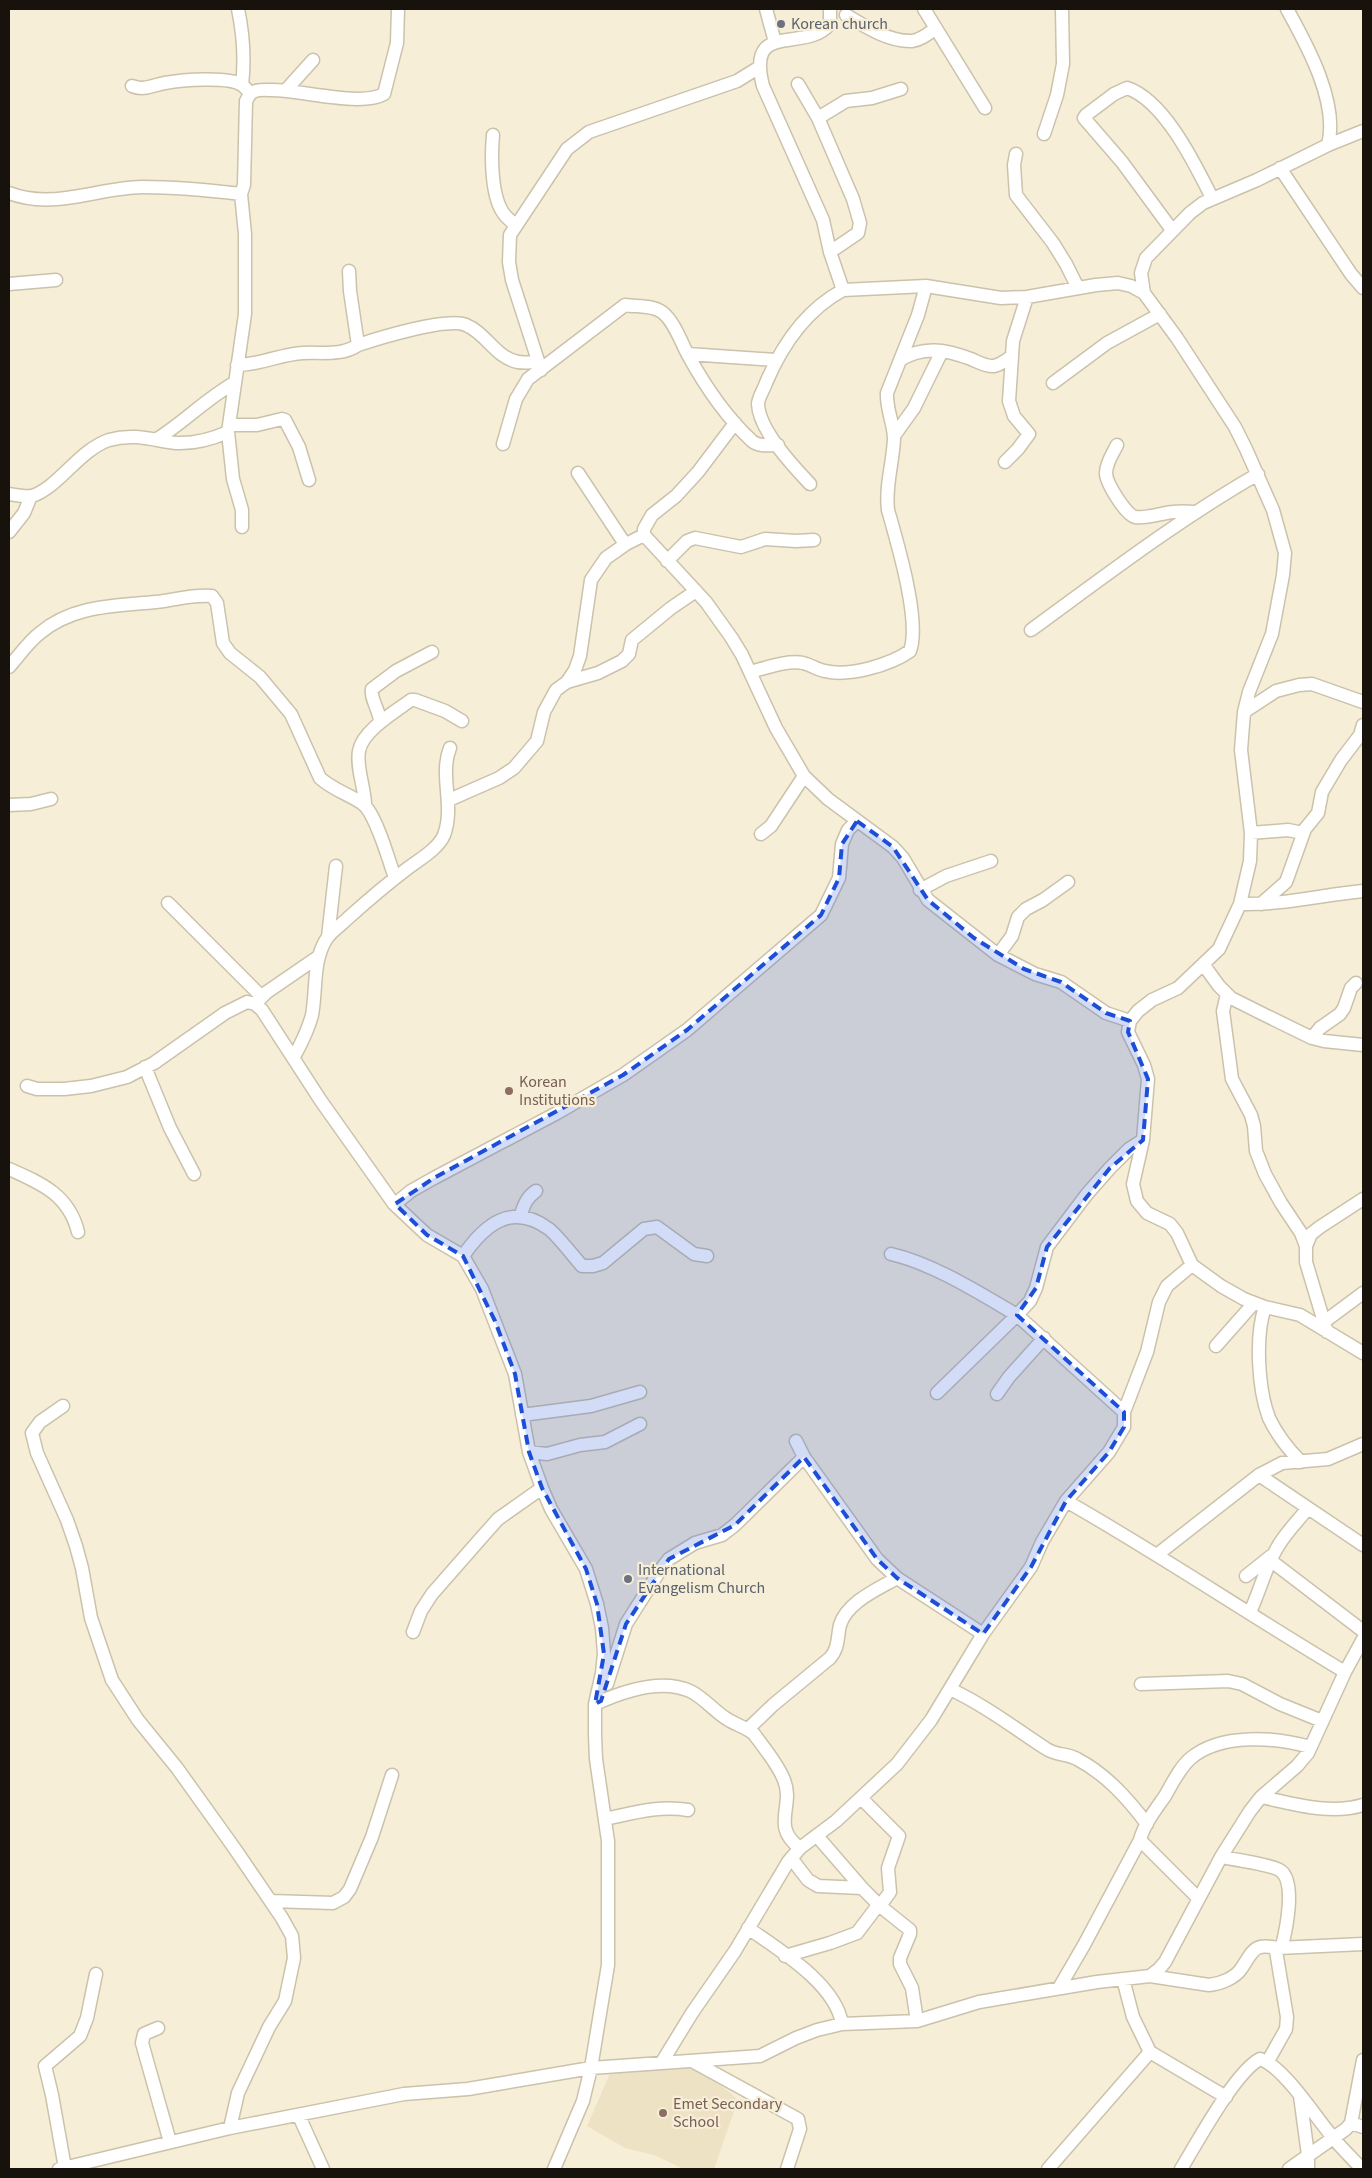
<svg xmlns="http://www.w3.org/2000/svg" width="1372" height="2178" font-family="'Source Sans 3',sans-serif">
  <rect width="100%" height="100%" fill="#f7eed7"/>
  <!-- built -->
  <path fill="#eee2c4" d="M697 2064 738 2100 714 2169H684L654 2155 625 2148 587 2126 611 2071Z"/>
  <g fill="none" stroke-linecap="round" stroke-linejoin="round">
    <defs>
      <path id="minor" d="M238 9C243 33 245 60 242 85
        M766 9 775 42
        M830 9V24C804 54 746 19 763 86L823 220 830 252 843 290 926 286 1001 298 1027 297 1096 285 1118 283 1131 286 1144 293 1177 338 1235 427 1246 449 1273 510 1285 553 1283 575 1272 634 1249 692 1244 712 1241 750 1251 833 1250 861 1240 904 1219 949 1178 988 1152 1000 1138 1011 1130 1021 1128 1032 1144 1065 1148 1079 1143 1140 1133 1184 1137 1201 1147 1213 1170 1224 1177 1233 1192 1265 1221 1286 1244 1299 1265 1307 1300 1315 1363 1353
        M924 9 985 108
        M1287 9C1307 45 1339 103 1328 145
        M846 15C864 26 889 42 912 41 921 40 929 33 936 28
        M798 84 818 118 853 199 860 223 858 233 830 252
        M132 86C144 91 153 85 165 83 181 80 229 76 242 85 245 87 248 91 250 93
        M286 90 313 60
        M818 118 846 101 872 98 901 89
        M1044 134 1057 95 1063 64 1062 9
        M493 135C491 157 491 197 504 214 507 218 512 222 516 226
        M1016 154 1014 165 1016 195 1053 243 1066 264 1078 288
        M1280 168 1351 274 1363 288
        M9 193C54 210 96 188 142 187 175 187 208 190 241 194L244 185 246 101C248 98 249 94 253 92 258 89 266 90 272 90 301 90 361 107 384 94L397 43 398 9
        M241 194 245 234V314L228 432 233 479 242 510V527
        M1172 230 1122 162 1084 118 1086 115 1114 94 1127 88C1164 100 1195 164 1212 198
        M9 284 56 280
        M1144 293 1141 273 1146 258 1190 213 1203 203 1257 180 1328 145 1363 131
        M358 345C379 338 447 317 466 325 486 333 496 358 518 362 524 363 531 362 538 362
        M688 354 775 360
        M900 360C924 345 947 350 971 359 978 362 987 367 994 366 1000 365 1006 360 1011 357
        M237 365C260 365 281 354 303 353 321 352 342 356 358 345L350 291 349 271
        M541 370 512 280 509 262 510 235 567 149 589 132 737 81 758 68
        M1053 383 1107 343 1160 314
        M735 423 698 472 676 496 652 515 644 529V535L706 602 731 637 742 655 776 728 804 776 828 799 893 847 903 858 928 900 998 955 1035 974 1061 982 1106 1013 1130 1021
        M229 425H257L282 419 285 420 299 447 309 480
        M894 436 914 408 942 351
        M157 439C184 422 206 399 234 383
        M503 444 516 399 528 379 625 305C637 307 652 305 662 312 674 321 681 342 688 355 705 386 726 417 752 441 759 447 770 445 778 445
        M1117 445C1113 453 1106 463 1106 473 1106 483 1126 515 1135 517 1146 519 1162 513 1173 512 1181 511 1189 512 1197 512
        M1005 462 1018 449 1029 434 1014 416 1009 401 1013 341 1027 297
        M578 473 623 541 626 544 644 535
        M810 484C793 466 759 430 758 404 758 398 764 389 766 383 782 345 806 310 843 290
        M9 494C15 495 25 497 32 496 58 488 79 450 109 440 134 433 152 440 176 443 195 444 212 439 228 432
        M9 532 24 513 31 496
        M667 561 687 541 695 538 741 547 765 539 796 541 814 540
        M1031 630C1105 576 1178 520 1258 474
        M9 667C19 656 28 642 40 633 73 605 115 606 156 602 175 600 193 594 212 596L217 603 223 643 230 653 260 677 291 714 320 778C333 790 349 794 363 804 376 814 389 861 395 878
        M750 672C766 668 787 660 803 663 811 665 818 670 825 671 849 677 890 665 910 651 921 621 897 542 888 510 885 486 893 463 894 439 894 424 886 409 887 393L918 315 926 286
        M567 682 575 670 580 656 591 580 606 558 626 544
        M1244 712 1276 691 1299 685 1312 684 1363 702
        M380 722C380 711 370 699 372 689L396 671 432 652
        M449 800 499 778 514 768 537 741 544 712 556 690 567 682 598 673 622 661 629 654 632 640 671 608 696 591
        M9 805 31 804 51 799
        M365 805C365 788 356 768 359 751 362 731 396 711 411 700H415L445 711 462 721
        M1251 833 1288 830 1303 833
        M761 834 771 826 804 776
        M920 890 946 876 991 861
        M168 903 262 997
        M1240 904C1284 905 1321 895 1363 891
        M1261 904 1286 882 1305 829 1318 813 1322 792 1341 760 1360 735 1363 725
        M328 937 336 866
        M998 955 1012 936 1018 917 1026 909 1043 900 1068 882
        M1203 964 1219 986 1231 998 1267 1016 1312 1038 1324 1041 1363 1045
        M1227 994 1223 1011 1232 1079 1251 1115 1254 1126 1256 1151 1265 1174 1281 1203 1301 1233 1306 1246
        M257 1002 267 992 318 957
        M1312 1038 1320 1028 1340 1014 1344 1008 1351 988 1356 983
        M294 1057C301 1044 308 1031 312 1015 317 989 312 961 327 938 332 931 341 925 347 919 367 901 387 884 408 868 420 859 438 849 444 835 455 806 439 775 450 748
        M145 1067 170 1128 194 1174
        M27 1086 37 1089H64L91 1086 127 1077 154 1063 225 1013 247 1002 255 1004 262 1010 321 1101 394 1204 427 1235 463 1256 482 1289 515 1374 529 1452 542 1488 551 1509 586 1569 597 1604 602 1628 604 1654 602 1673 595 1704V1735L596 1759 608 1841V1965L591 2068 583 2101 554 2169
        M9 1169C41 1183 69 1195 78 1232
        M395 1204 411 1191 434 1178 557 1113 623 1075 687 1030 821 915 839 878 842 844 848 830 857 821
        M520 1217C524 1205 526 1198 536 1191
        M891 1254C934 1264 979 1293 1017 1315L937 1393
        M463 1256C485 1224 512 1202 549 1229 557 1235 574 1257 582 1266H593L603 1263 644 1229 657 1227 694 1254 707 1256
        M1265 1307C1255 1336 1258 1389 1269 1418 1276 1433 1289 1450 1301 1462
        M1324 1322 1363 1293
        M1327 1332 1306 1262V1246L1311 1234 1320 1227 1363 1199
        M1216 1346 1254 1303
        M997 1394 1009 1377 1044 1338
        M63 1406 40 1422 32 1433 37 1453 67 1520 76 1546 82 1568 91 1618 112 1680 138 1720 177 1768 235 1849 282 1918 292 1936 294 1958 285 2001 269 2027 238 2093 230 2128
        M1124 1412 1017 1315 1030 1301 1036 1288 1047 1247 1087 1194 1110 1168 1129 1149 1143 1140
        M522 1415 591 1406 640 1392
        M796 1441 804 1457 877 1559 897 1578 983 1634
        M529 1452 547 1454 580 1445 605 1442 640 1424
        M1259 1475 1363 1545
        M1066 1501C1161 1555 1251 1616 1345 1672
        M1158 1554 1259 1475 1282 1463 1328 1459 1363 1444
        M1270 1560 1363 1631
        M1246 1576 1271 1556
        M1250 1612C1260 1591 1265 1568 1277 1548 1285 1533 1298 1521 1308 1508
        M413 1632 421 1611 432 1594 482 1537 498 1519 542 1488
        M607 1684 626 1624 659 1572 669 1559 695 1543 722 1535 735 1525 804 1457
        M1141 1684 1228 1681 1242 1684 1280 1704 1322 1721
        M950 1689C986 1706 1013 1727 1045 1748 1056 1756 1067 1753 1077 1759 1106 1774 1128 1799 1147 1824
        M595 1704C621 1692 661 1678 690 1691 703 1697 714 1711 727 1719 736 1725 746 1727 754 1734 764 1748 778 1764 784 1780 795 1806 770 1826 800 1848
        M748 1729 773 1705 830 1658C839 1648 837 1638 840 1625 847 1602 878 1589 897 1578
        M1261 1797C1294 1804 1330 1815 1363 1805
        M861 1798 899 1836 888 1868 890 1892 880 1906
        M605 1819C633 1813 660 1805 688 1810
        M817 1836 862 1888 880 1906 910 1930V1934L900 1958V1964L912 1988 917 2021
        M1221 1857C1232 1859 1274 1865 1281 1871 1296 1883 1286 1930 1282 1946
        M791 1858 808 1880 818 1886 862 1888
        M1198 1898 1140 1840C1144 1824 1156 1809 1165 1796 1172 1784 1180 1767 1191 1758 1221 1733 1276 1737 1310 1747
        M271 1901 333 1903 344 1897 350 1889 372 1837 392 1775
        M748 1928C779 1950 836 1984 842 2024
        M785 1956 830 1943 857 1933 879 1904
        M1150 1976 1209 1985C1220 1984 1235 1978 1241 1969 1254 1950 1253 1943 1278 1948
        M1123 1979 1133 2017 1150 2052 1226 2097
        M1059 1988 1084 1945 1140 1840
        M158 2028 144 2034 142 2043 170 2142
        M692 2061 798 2119 800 2129 787 2169
        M1268 2061 1286 2029 1287 2017 1276 1951 1278 1948 1363 1944
        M662 2062 692 2013 735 1951 788 1862 800 1848 836 1821 897 1764 931 1720 983 1634 1031 1567 1042 1542 1066 1501 1109 1452 1124 1427V1412L1147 1352 1159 1302 1167 1286 1192 1265
        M1300 2096 1308 2155V2169
        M299 2116 323 2169
        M1351 2123 1363 2127
        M65 2168 52 2095 45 2066 80 2036 87 2018 96 1974
        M59 2169 230 2128 404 2094 468 2089 591 2068 760 2056 796 2038 817 2030 842 2024 917 2021 979 2002 1097 1982 1150 1976 1159 1969 1165 1962 1221 1857 1250 1811 1261 1797 1297 1766 1308 1753 1345 1672 1363 1639
        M1048 2169 1150 2052
        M1181 2169C1197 2143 1235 2072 1260 2059 1283 2066 1314 2115 1331 2135 1340 2147 1352 2158 1362 2169
        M1289 2169 1346 2129 1351 2123 1363 2060"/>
    </defs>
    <!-- minor casing -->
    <use href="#minor" stroke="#cbc2ac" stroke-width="15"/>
    <!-- minor -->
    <use href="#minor" stroke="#fff" stroke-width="12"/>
  </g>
  <!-- marked area -->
  <path fill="#1d4ed8" fill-opacity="0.2" stroke="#1d4ed8" stroke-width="4" stroke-dasharray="10 6" stroke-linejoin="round" d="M857 821 893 847 928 900 974 938 1024 969 1061 982 1106 1013 1130 1021 1128 1032 1148 1079 1143 1140 1110 1168 1047 1247 1036 1288 1017 1315 1124 1412V1427L1109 1452 1066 1501 1031 1567 983 1634 897 1578 877 1559 804 1457 735 1525 669 1559 626 1624 601 1701 595 1704 604 1654 597 1604 586 1569 542 1488 529 1452 515 1374 495 1321 463 1256 427 1235 395 1204 434 1178 623 1075 687 1030 821 915 839 878 842 844Z"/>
  <!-- markers -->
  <g fill="#6b7280" stroke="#f7eed7" stroke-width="2">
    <circle cx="781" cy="24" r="5"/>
    <circle cx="628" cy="1579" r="5"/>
  </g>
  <g fill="#8d6e63" stroke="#f7eed7" stroke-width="2">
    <circle cx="509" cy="1091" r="5"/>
    <circle cx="663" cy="2113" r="5"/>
  </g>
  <g text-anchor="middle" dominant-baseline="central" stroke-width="4.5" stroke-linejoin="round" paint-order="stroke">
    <!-- worship labels -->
    <g font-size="16" fill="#5b616d" stroke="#f7eed7" text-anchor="start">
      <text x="791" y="24">Korean church</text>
      <text x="638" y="1570">International<tspan x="638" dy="18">Evangelism Church</tspan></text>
    </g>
    <!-- education labels -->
    <g font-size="16" fill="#785e54" stroke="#f7eed7" text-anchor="start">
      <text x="519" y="1082">Korean<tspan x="519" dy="18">Institutions</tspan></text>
      <text x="673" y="2104">Emet Secondary<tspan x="673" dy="18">School</tspan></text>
    </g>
  </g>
  <!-- border -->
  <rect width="1372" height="2178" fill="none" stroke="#17130c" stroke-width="20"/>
</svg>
